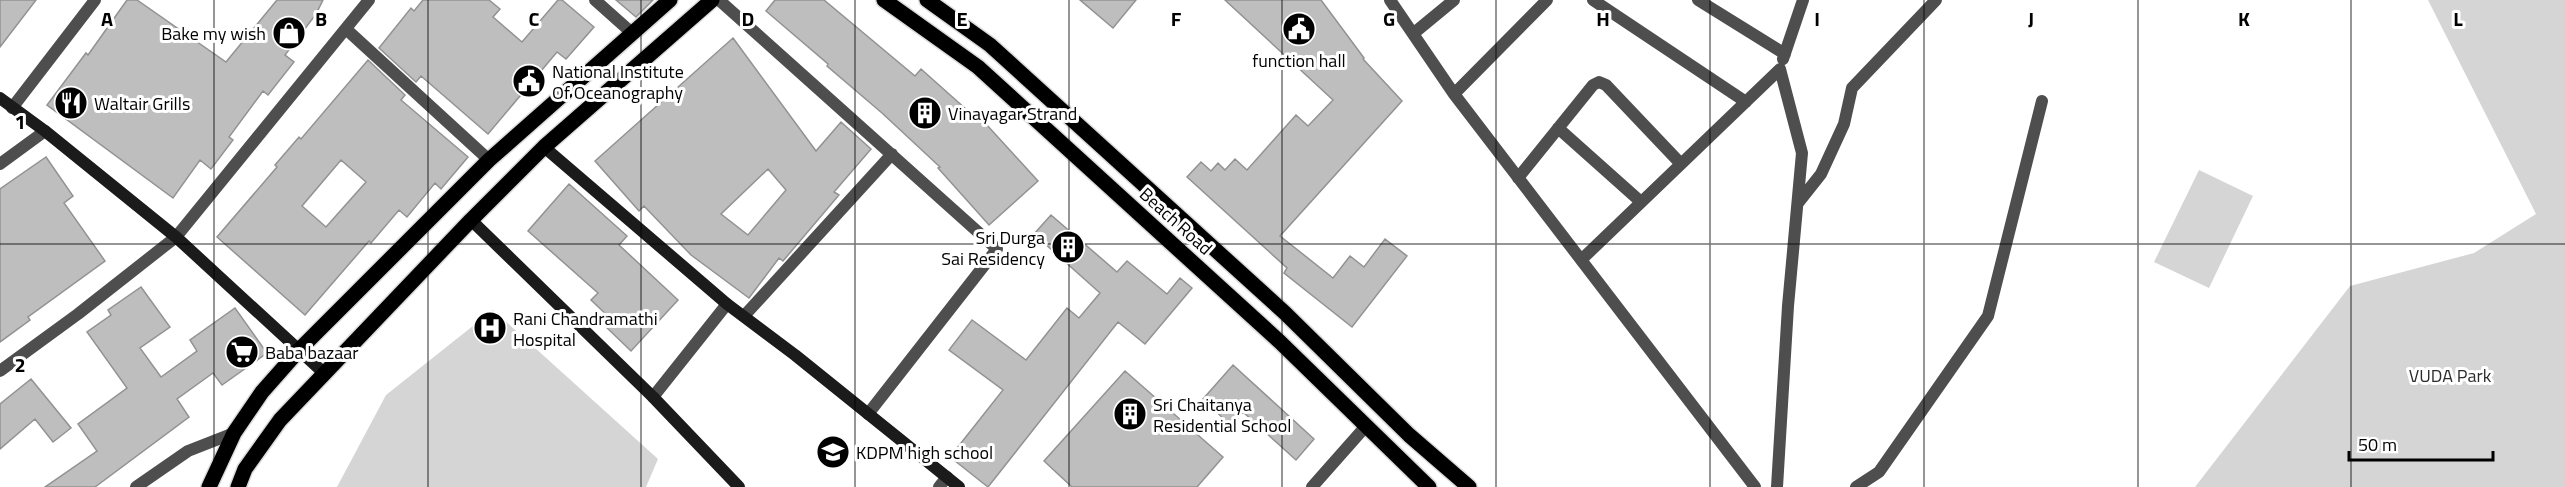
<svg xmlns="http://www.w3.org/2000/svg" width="2565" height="487" font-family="'Titillium Web',sans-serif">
  <rect width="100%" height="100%" fill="#fff"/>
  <!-- green -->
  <path fill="#d5d5d5" d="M2428 0H2565V487H2195L2350 286 2474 253 2536 214Z
    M2199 170 2253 196 2209 288 2154 262Z
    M493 310 658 459 646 487H337L386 395Z"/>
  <!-- building -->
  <path fill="#bebebe" stroke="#929292" stroke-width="1.5" fill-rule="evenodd" d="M0 0H36L0 47Z
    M127 0H137L226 62 277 0H323L316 14 285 55 294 62 268 95 263 91 229 137 233 140 211 169 200 160 173 198 47 105 86 53 88 55Z
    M423 0H489L500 9 493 17 522 42 558 0H562L594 27 566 59 557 52 488 134 421 76 416 82 379 48 411 8 414 11Z
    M616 0H653L636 17Z
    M775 0H824L915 76 921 69 985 126 986 124 1038 181 989 225 938 168 940 167 882 113 827 66 828 64 766 11Z
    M1080 0H1136L1113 28Z
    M1225 0H1321L1364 58 1363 59 1402 101 1280 236 1333 278 1350 256 1364 267 1385 239 1407 256 1352 327 1284 273 1287 268 1187 177 1201 162 1211 171 1218 163 1225 170 1235 159 1247 170 1296 115 1308 126 1333 100Z
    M733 38 816 151 841 122 871 149 834 192 839 195 783 261 779 258 749 298 691 255 644 206 639 211 595 161ZM768 169 786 190 748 235 721 214Z
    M368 60 405 95 401 100 468 157 441 189 435 183 407 217 399 210 371 243 369 241 305 315 217 237 277 167 275 165 299 137 301 139ZM341 160 366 182 326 227 302 206Z
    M46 157 73 196 64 203 105 261 28 317 30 320 0 342V189Z
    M569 184 627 236 619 245 678 300 631 351 604 325 610 318 591 300 598 293 528 231Z
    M1051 215 1117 272 1127 261 1167 294 1180 278 1192 288 1145 344 1118 322 988 487 950 457 1003 390 949 350 972 320 1026 360 1067 308 1079 318 1100 293 1034 234Z
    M141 287 170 327 140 348 161 377 197 351 190 340 235 308 267 353 222 385 213 373 177 399 189 417 95 487H45L97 451 78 424 127 388 87 332 111 315 108 310Z
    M1233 365 1314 439 1296 460 1243 412 1231 426 1203 399Z
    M1125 371 1223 457 1197 487H1072L1044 461Z
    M31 379 71 428 53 442 35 419 0 449V404Z"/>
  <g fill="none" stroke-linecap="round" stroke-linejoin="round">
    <defs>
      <path id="primary" d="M884 0 978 67 1280 342 1429 487
        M927 0 990 45 1285 313 1409 435 1469 487
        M209 487 234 433 262 392 300 349 489 160 670 0
        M238 487 245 469 280 420 471 220 544 147 712 0"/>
    </defs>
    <!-- primary casing -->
    <use href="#primary" stroke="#dbdbdb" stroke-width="18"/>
    <!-- street -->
    <path stroke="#4e4e4e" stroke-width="12" d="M595 0 632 33
      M719 0 997 249 868 414
      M1390 0 1454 94 1755 487
      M1593 0 1746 102
      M1698 0 1785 54
      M346 29 489 160
      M1414 33 1454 0
      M1783 59 1803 0
      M1454 94 1547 0
      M12 108 95 0
      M1558 128 1641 202
      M0 164 45 131
      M1518 178 1593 85 1599 82 1606 85 1681 164
      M1798 203 1821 174 1844 124 1852 88 1936 0
      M1581 260 1780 69 1802 153 1788 306 1777 487
      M744 316 892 154
      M0 371 78 314 176 237 369 0
      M653 397 727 304
      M136 487 188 451 234 433
      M939 487 947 477
      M1312 487 1366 426
      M1856 487 1879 472 1988 316 2042 101"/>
    <!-- secondary -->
    <path stroke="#1b1b1b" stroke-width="12" d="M0 98 45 131 176 237 325 374
      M544 147 727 304 795 355 959 487
      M471 220 653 397 739 487"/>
    <!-- primary -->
    <use href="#primary" stroke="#000" stroke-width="15"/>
  </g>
  <!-- grid -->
  <path fill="none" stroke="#000" stroke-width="1.5" stroke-opacity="0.55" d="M214 0V487M428 0V487M641 0V487M855 0V487M1069 0V487M1282 0V487M1496 0V487M1710 0V487M1924 0V487M2138 0V487M2351 0V487M0 244H2565"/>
  <!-- icons -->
  <defs>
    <symbol id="civic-disc" viewBox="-11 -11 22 22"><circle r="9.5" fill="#000" stroke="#fff"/><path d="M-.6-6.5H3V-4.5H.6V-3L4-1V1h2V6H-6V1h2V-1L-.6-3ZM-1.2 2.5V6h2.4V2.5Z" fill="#fff"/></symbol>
    <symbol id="shop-disc" viewBox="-11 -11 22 22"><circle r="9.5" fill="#000" stroke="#fff"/><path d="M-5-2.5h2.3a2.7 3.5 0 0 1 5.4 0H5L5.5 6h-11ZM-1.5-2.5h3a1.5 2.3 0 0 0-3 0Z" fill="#fff"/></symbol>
    <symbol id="restaurant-disc" viewBox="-11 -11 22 22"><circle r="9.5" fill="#000" stroke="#fff"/><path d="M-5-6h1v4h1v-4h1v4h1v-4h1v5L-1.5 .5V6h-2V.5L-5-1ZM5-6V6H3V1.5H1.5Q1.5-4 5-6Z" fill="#fff"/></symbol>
    <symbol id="building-disc" viewBox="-11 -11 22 22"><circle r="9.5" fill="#000" stroke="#fff"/><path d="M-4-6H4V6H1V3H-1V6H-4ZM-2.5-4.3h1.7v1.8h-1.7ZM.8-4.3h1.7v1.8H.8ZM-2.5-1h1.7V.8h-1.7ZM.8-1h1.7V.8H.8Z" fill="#fff"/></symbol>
    <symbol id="hospital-disc" viewBox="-11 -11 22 22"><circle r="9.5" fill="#000" stroke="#fff"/><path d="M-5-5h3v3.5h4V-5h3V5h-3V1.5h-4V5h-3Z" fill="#fff"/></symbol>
    <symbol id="supermarket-disc" viewBox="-11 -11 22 22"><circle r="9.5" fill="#000" stroke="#fff"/><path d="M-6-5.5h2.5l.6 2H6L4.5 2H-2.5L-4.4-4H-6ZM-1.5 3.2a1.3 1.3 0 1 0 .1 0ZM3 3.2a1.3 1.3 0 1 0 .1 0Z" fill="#fff"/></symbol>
    <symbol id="school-disc" viewBox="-11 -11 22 22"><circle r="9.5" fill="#000" stroke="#fff"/><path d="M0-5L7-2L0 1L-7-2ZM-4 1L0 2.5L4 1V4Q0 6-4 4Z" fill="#fff"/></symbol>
  </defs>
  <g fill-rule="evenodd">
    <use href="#civic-disc" x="1280" y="10" width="38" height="38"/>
    <use href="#shop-disc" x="270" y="14" width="38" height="38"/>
    <use href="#civic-disc" x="510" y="62" width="38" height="38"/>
    <use href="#restaurant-disc" x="52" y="84" width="38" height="38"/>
    <use href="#building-disc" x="906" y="94" width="38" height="38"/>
    <use href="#building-disc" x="1049" y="228" width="38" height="38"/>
    <use href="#hospital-disc" x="471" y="309" width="38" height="38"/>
    <use href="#supermarket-disc" x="223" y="333" width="38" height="38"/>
    <use href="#building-disc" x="1111" y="395" width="38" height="38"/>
    <use href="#school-disc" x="814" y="433" width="38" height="38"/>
  </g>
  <g text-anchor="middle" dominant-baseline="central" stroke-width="6" stroke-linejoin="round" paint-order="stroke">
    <!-- poi labels -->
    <g font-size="18" fill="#000" stroke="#fff" text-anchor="start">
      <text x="266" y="33" text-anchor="end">Bake my wish</text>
      <text x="1299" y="60" text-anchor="middle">function hall</text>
      <text x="552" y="71">National Institute<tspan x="552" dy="21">Of Oceanography</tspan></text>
      <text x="94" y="103">Waltair Grills</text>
      <text x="948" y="113">Vinayagar Strand</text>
      <text x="1045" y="237" text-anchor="end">Sri Durga<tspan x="1045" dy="21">Sai Residency</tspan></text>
      <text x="513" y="318">Rani Chandramathi<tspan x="513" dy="21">Hospital</tspan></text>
      <text x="265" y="352">Baba bazaar</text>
      <text x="1153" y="404">Sri Chaitanya<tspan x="1153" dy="21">Residential School</tspan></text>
      <text x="856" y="452">KDPM high school</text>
    </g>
    <!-- street labels -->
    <g font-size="18" fill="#000" stroke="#fff">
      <text transform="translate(1176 221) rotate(42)">Beach Road</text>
    </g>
    <!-- park labels -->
    <g font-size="18" fill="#2c2c2c" stroke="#fff">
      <text x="2450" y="375">VUDA Park</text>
    </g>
  </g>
  <g font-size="20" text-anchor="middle" font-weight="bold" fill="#000" stroke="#fff" stroke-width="6" stroke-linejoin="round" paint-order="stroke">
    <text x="107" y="26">A</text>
    <text x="321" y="26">B</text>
    <text x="534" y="26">C</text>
    <text x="748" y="26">D</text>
    <text x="962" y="26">E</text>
    <text x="1176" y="26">F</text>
    <text x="1389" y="26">G</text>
    <text x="1603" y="26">H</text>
    <text x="1817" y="26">I</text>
    <text x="2031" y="26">J</text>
    <text x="2244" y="26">K</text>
    <text x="2458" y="26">L</text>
    <text x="20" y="129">1</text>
    <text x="20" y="372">2</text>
  </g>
  <!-- scale -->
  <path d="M2349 451v9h144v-9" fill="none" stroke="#000000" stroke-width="3"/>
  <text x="2358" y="451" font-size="18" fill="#000000" stroke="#ffffff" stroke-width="4.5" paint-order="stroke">50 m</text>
</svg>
